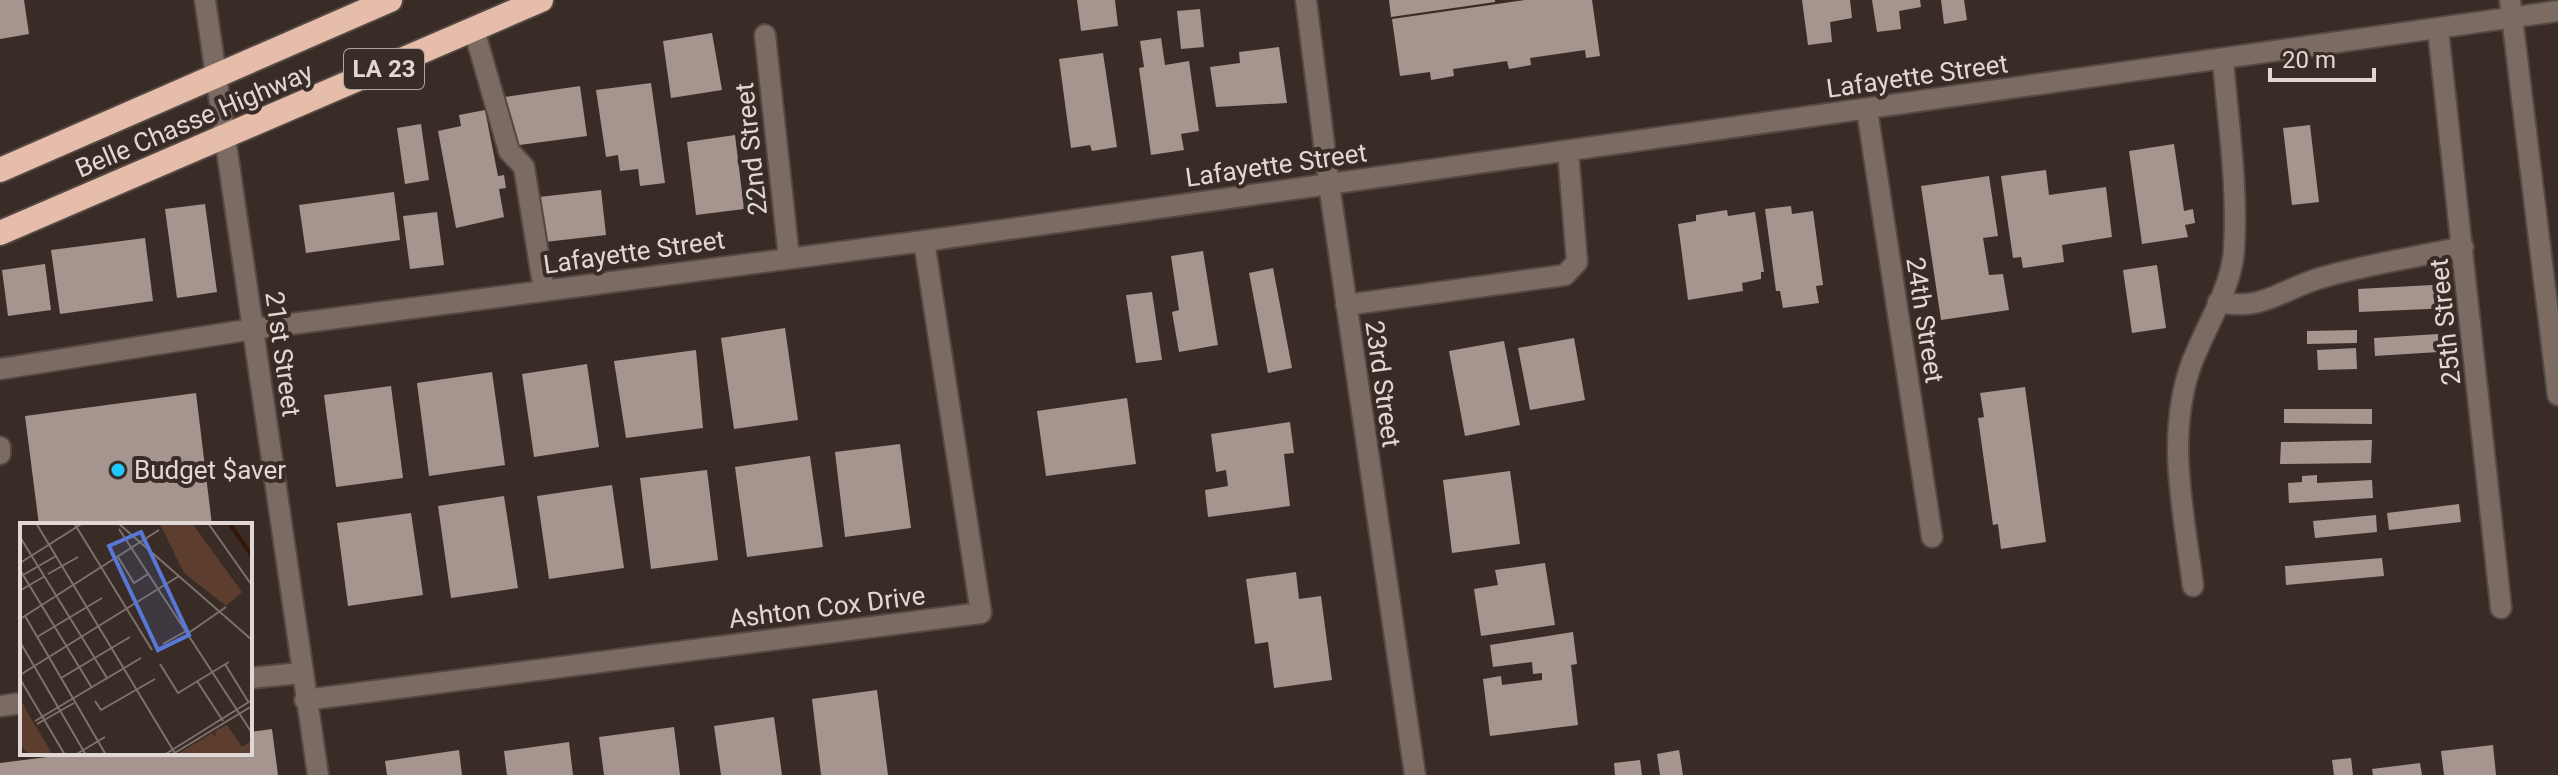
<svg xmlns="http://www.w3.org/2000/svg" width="2558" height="775" font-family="Roboto,sans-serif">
  <rect width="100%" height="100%" fill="#392c26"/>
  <!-- building -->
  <path fill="#a5958e" d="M0 0H24L29 34 0 39Z
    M1077 0H1115L1118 26 1081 31Z
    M1389 0H1495V2L1391 17Z
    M1525 0H1592L1600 56 1586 58 1585 50 1530 58 1531 65 1509 69 1507 61 1453 69 1454 76 1431 80 1430 72 1400 76 1392 19Z
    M1802 0H1850L1852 18 1830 22 1832 42 1808 45Z
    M1872 0H1920L1921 7 1899 11 1901 29 1877 32Z
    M1941 0H1964L1967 20 1944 24Z
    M1200 9 1204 47 1181 49 1177 11Z
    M712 33 722 90 671 98 663 41Z
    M1161 38 1165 65 1189 61 1199 131 1181 134 1184 150 1151 155 1139 68 1144 67 1140 41Z
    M1279 47 1287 103 1216 107 1210 67 1240 63 1239 52Z
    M1103 53 1117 147 1092 151 1090 145 1071 148 1059 59Z
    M651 83 665 183 640 186 638 169 620 171 618 155 606 157 596 90Z
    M580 86 587 136 512 146 505 97Z
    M485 110 498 176 504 175 506 188 499 189 504 217 456 228 438 131 461 126 459 115Z
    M421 124 429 180 405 184 397 128Z
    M2310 125 2319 202 2292 205 2283 128Z
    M735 135 744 209 696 215 687 142Z
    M2174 144 2184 211 2193 209 2195 223 2185 225 2188 237 2142 244 2129 151Z
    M2046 170 2049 195 2106 187 2112 237 2062 245 2064 262 2023 268 2021 257 2013 258 2001 176Z
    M1989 176 1998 236 1983 238 1989 275 2003 274 2009 310 1941 320 1921 186Z
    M601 190 606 235 545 242 539 197Z
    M394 192 400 240 306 253 299 205Z
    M205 204 217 292 177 298 165 209Z
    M1791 206 1792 214 1813 211 1823 285 1816 286 1819 303 1783 308 1780 291H1776L1765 209Z
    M1727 210 1728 216 1755 212 1764 272H1761V279L1742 283 1743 291 1688 300 1678 224 1696 221V215Z
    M437 212 444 265 410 269 403 216Z
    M145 238 153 301 60 314 51 250Z
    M1203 251 1218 345 1179 352 1172 312 1179 310 1171 256Z
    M45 264 51 310 8 316 2 270Z
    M2157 265 2166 328 2132 333 2123 270Z
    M1273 268 1292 368 1268 373 1249 273Z
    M2450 284 2451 308 2359 312 2358 289Z
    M1152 292 1162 360 1136 363 1126 295Z
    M785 328 798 420 734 429 721 338Z
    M2357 330V343L2307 344V331Z
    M2438 334 2439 352 2375 356 2374 338Z
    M1574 338 1585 400 1530 410 1518 348Z
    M1504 341 1520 425 1465 436 1449 351Z
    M2356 348 2357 369 2318 370 2317 350Z
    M696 350 703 428 626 438 614 361Z
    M587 364 599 447 534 457 522 374Z
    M492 372 505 465 429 476 417 383Z
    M391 386 403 478 336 487 324 395Z
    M2025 387 2046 542 2001 549 1998 524 1993 525 1978 418 1984 417 1980 393Z
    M196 393 212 525H39L25 416Z
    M1127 398 1136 464 1046 476 1037 411Z
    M2284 409H2372V424L2284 423Z
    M1290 422 1294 453 1284 454 1290 506 1208 517 1205 490 1228 486 1226 470 1216 472 1211 434Z
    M2372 440 2371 463 2280 464 2281 442Z
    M900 444 911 528 845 537 835 452Z
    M810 456 823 547 747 557 735 467Z
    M707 470 718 560 651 569 640 478Z
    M1510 471 1520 544 1452 553 1443 480Z
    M2317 475V483L2372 480 2373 498 2289 503 2288 483 2302 482V476Z
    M612 485 624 568 549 579 537 496Z
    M504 496 518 588 451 598 438 506Z
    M2459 504 2461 522 2389 530 2387 513Z
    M411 513 423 595 348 606 337 523Z
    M2376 515 2377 532 2315 538 2313 521Z
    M2382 558 2384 576 2286 585 2285 566Z
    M1545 563 1555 625 1481 636 1474 589 1498 585 1495 570Z
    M1296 572 1299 599 1321 596 1332 680 1274 688 1268 642 1255 644 1246 579Z
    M1573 632 1577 664 1571 665 1578 725 1490 736 1483 679 1501 676 1502 685 1542 680V673L1533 674 1532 662 1493 667 1490 645Z
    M877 690 888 775H821L812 699Z
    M774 717 782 775H721L714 726Z
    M674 727 680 775H604L599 737Z
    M272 729 278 775H0V763L79 753H250V732Z
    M569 742 573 775H507L504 751Z
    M2493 745 2496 775H2444L2441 751Z
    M459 750 462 775H387L385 761Z
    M1679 750 1683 775H1660L1657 754Z
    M2351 758 2353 775H2334L2332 760Z
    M1640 760 1642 775H1615L1614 763Z
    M2420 763 2422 775H2373L2372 769Z"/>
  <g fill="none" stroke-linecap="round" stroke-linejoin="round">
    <defs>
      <path id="minor" d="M205 0 318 775
        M1306 0 1329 184 1415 775
        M2510 0 2558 395
        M474 30 509 151 524 167 544 290
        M2438 30 2501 608
        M765 35 789 258
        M1867 110 1932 537
        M2218 302C2264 312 2282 288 2324 277 2369 264 2417 257 2463 247
        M1346 305 1565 275 1577 262 1568 151
        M0 369 253 329 924 241 2558 11
        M0 447V454
        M2193 586C2184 514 2166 439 2190 368 2203 330 2232 289 2234 249 2238 186 2228 122 2223 60
        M250 678 301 673
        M305 700 981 613 924 241
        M0 706 22 703"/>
      <path id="highway" d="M0 170 390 0
        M0 233 541 0"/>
    </defs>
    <!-- minor casing -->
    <use href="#minor" stroke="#544842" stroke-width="24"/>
    <!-- highway casing -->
    <use href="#highway" stroke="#544842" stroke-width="28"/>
    <!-- minor -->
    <use href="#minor" stroke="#7b6b63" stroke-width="20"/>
    <!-- highway -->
    <use href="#highway" stroke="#e6bdaa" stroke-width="24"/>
  </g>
  <!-- markers -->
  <circle fill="#20c9fd" stroke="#392c26" stroke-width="3" cx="118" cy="470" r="8"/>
  <g text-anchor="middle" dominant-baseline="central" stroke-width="8" stroke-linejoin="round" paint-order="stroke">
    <!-- shield labels -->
    <rect fill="#392c26" stroke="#afa4a0" stroke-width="2" x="344" y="49" width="80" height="40" rx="6"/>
    <g font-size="24" font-weight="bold" fill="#e1d8d4">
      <text x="384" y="69">LA 23</text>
    </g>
    <!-- street labels -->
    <g font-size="26" fill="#e1d8d4" stroke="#392c26">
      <text transform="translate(1917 76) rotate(-8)">Lafayette Street</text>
      <text transform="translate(194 120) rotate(-23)">Belle Chasse Highway</text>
      <text transform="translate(751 149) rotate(-96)">22nd Street</text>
      <text transform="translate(1276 165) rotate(-8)">Lafayette Street</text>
      <text transform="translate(634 252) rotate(-8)">Lafayette Street</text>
      <text transform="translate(1925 320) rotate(81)">24th Street</text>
      <text transform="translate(2445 322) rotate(-96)">25th Street</text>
      <text transform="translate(283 354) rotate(82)">21st Street</text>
      <text transform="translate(1383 384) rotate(82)">23rd Street</text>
      <text transform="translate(827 607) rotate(-7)">Ashton Cox Drive</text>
    </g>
    <!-- poi labels -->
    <g font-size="26" fill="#e1d8d4" stroke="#392c26" text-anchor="start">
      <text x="134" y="470">Budget $aver</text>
    </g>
  </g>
  <!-- overview -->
  <g transform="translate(20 523)">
    <rect width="232" height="232" fill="#392c26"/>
    <path d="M172 0 222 69 206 83 164 50 140 1ZM0 175 10 194 33 232H9L2 224ZM207 202 222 224 232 217V232H156L192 210 196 214 195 208Z" fill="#5d3d2d"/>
    <path fill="none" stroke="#331607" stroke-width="4" d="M209 0 232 33"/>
    <path fill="none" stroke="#7c716c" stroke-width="2" d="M16 0 156 232M54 0 132 127M98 0 232 117M188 0 231 61M99 6 232 210M0 14 87 155M98 34 114 60 128 51M0 40 63 0M0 47 72 165M28 51 58 34M3 52 36 33M1 67 25 53M5 93 86 232M0 96 139 7M167 111 206 84M17 114 82 75M0 119 66 232M143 121 166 108M140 141 158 170 209 139M205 141 229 180M0 152 159 53M41 155 110 114M0 156 45 232M177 158 203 198M75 178 81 187 135 156M15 198 121 135M17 201 54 180M153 231 232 183M55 232 85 214M144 232 232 177"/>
    <path fill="#5877d7" fill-opacity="0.15" stroke="#5877d7" stroke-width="4" d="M121 9 169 112 138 127 89 23Z"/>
    <rect width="232" height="232" fill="none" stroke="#e1d8d4" stroke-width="4"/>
  </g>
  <!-- scale -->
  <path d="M2270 68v12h104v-12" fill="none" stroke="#e1d8d4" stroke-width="4"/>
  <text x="2282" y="68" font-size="24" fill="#e1d8d4" stroke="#392c26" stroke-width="6" paint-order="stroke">20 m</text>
</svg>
